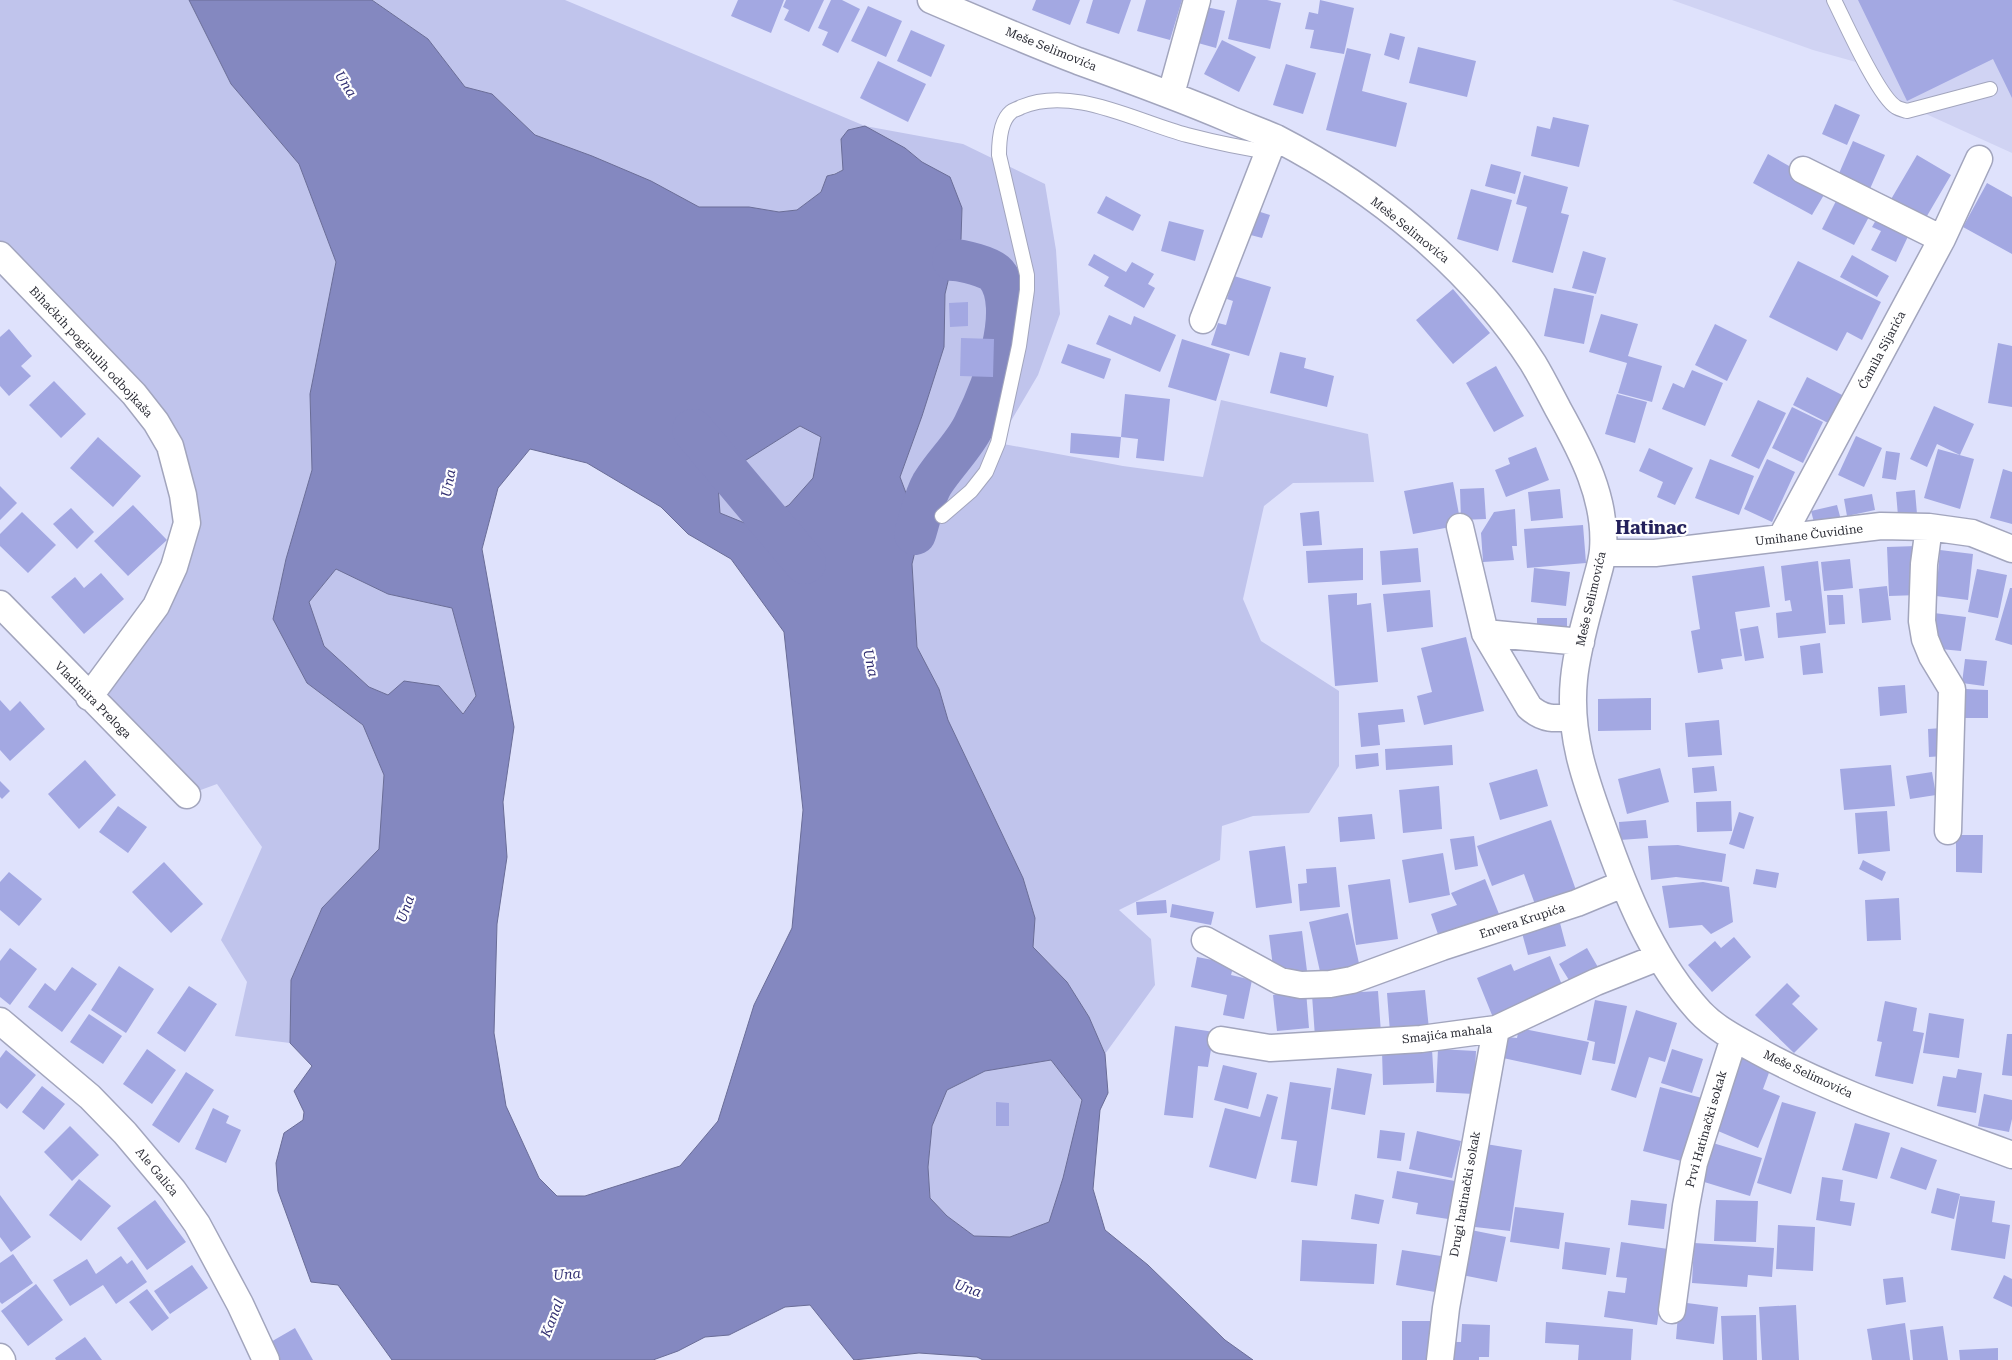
<svg xmlns="http://www.w3.org/2000/svg" width="2012" height="1360" font-family="'Roboto Serif',serif">
  <rect width="100%" height="100%" fill="#dfe2fc"/>
  <!-- built -->
  <path fill="#d0d3f3" d="M1672 0H2012V153L1893 99 1856 62 1813 50Z"/>
  <!-- green -->
  <path fill="#c0c4ec" d="M0 0H189L231 84 299 164 336 262 310 394 312 470 286 559 273 619 307 683 363 724 384 775 380 849 322 908 291 980 290 1043 235 1036 247 982 221 940 262 847 217 784 187 795 89 697 156 606 187 523 170 446 0 255Z
    M373 0H565L865 126 963 144 1045 184 1056 250 1060 314 1038 375 998 443 1123 466 1203 477 1221 400 1368 434 1374 482 1293 483 1264 506 1243 599 1261 641 1339 691V766L1309 813 1253 816 1222 826 1220 860 1119 910 1151 939 1155 985 1105 1054 1089 1017 1067 982 1033 947 1035 918 1023 878 948 720 939 689 917 647 912 564 917 543 909 501 900 477 922 416 944 347 945 294 953 260 961 239 962 208 922 162 905 148 842 139 843 170 827 176 821 192 797 210 779 212 749 207H699L651 181 592 156 535 135 492 94 465 87 428 39Z
    M800 426 821 436 814 478 789 505 752 526 720 513 718 485 743 462Z
    M336 569 388 594 452 608 476 697 462 714 388 695 369 687 324 646 309 602Z
    M1051 1060 1082 1100 1063 1178 1049 1222 1010 1237 974 1236 947 1216 930 1198 928 1167 932 1126 947 1090 985 1071Z"/>
  <!-- water -->
  <path fill="#8488c0" stroke="#6a6d97" fill-rule="evenodd" d="M189 0H372L428 39 465 87 492 94 535 135 592 156 651 181 699 207H749L779 212 797 210 821 192 827 176 835 174 843 170 841 139 848 130 865 126 905 148 922 162 950 177 962 208 961 239 953 260 945 294 944 347 922 416 900 477 909 501 917 543 912 564 917 647 939 689 948 720 1023 878 1035 918 1033 947 1067 982 1089 1017 1105 1054 1108 1093 1100 1110 1093 1189 1105 1230 1148 1265 1225 1340 1253 1360H983L977 1357 919 1353 854 1360 810 1305 785 1307 729 1335 705 1337 678 1351 653 1360H392L338 1285 311 1282 278 1191 276 1163 284 1133 303 1120 304 1112 294 1091 312 1066 290 1043 291 980 322 908 379 849 384 775 363 725 307 683 273 619 286 559 312 470 310 394 336 262 299 164 231 84ZM800 426 821 437 813 478 789 505 752 526 720 513 718 485 743 462ZM530 449 587 463 661 507 688 534 731 559 784 632 803 810 792 928 754 1005 718 1121 680 1166 585 1196H557L539 1178 506 1106 494 1033 497 924 507 857 503 802 514 727 482 549 498 488ZM336 569 388 594 452 608 476 696 463 714 439 686 404 681 388 695 369 687 324 646 309 602ZM1051 1060 1082 1100 1063 1178 1049 1222 1010 1237 974 1236 947 1216 930 1198 928 1167 932 1126 947 1090 985 1071Z"/>
  <g fill="none" stroke-linecap="round" stroke-linejoin="round">
    <!-- river -->
    <path stroke="#8488c0" stroke-width="42" d="M693 430 805 563
      M915 534C920 518 924 498 932 484 945 463 964 446 974 425 992 389 1024 308 996 274 990 267 962 260 953 260"/>
  </g>
  <!-- building -->
  <path fill="#a3a8e2" d="M738 0H784L771 33 731 16Z
    M786 0H824L809 32 784 20 789 10 783 7Z
    M831 0H842L860 9 838 53 822 45 828 32 818 28Z
    M1036 0H1080L1070 25 1032 10Z
    M1093 0H1131L1119 34 1086 23Z
    M1146 0H1182L1170 40 1137 31Z
    M1237 0H1267L1281 3 1270 49 1228 39Z
    M1320 0 1354 8 1344 54 1310 48 1314 30 1305 29 1309 12 1318 14Z
    M1858 0H2012V98L1993 59 1907 101Z
    M868 6 902 21 886 57 851 41Z
    M1206 7 1225 11 1216 48 1198 43Z
    M911 30 945 45 931 77 897 61Z
    M1390 33 1405 37 1399 60 1384 55Z
    M1222 40 1256 57 1239 92 1204 74Z
    M1418 47 1476 61 1467 97 1409 83Z
    M1347 48 1371 54 1362 91 1407 103 1396 147 1326 130Z
    M878 61 926 84 908 122 860 98Z
    M1286 64 1316 73 1303 114 1273 105Z
    M1835 104 1860 115 1847 145 1822 134Z
    M1553 117 1589 125 1579 167 1531 156 1537 126 1550 129Z
    M1853 141 1885 155 1869 191 1837 178Z
    M1768 154 1828 188 1812 215 1753 183Z
    M1917 155 1951 175 1924 221 1890 201Z
    M1491 164 1521 172 1515 194 1485 186Z
    M1524 175 1568 187 1561 213 1569 215 1553 273 1512 262 1527 207 1516 204Z
    M1987 183 2012 197V254L1963 227Z
    M1471 189 1512 200 1498 251 1457 239Z
    M1106 196 1141 215 1133 231 1097 213Z
    M1838 197 1871 213 1854 245 1822 229Z
    M1254 210 1270 215 1262 238 1247 234Z
    M1880 213 1912 228 1896 262 1871 250 1881 231 1872 227Z
    M1169 221 1204 230 1195 261 1161 251Z
    M1583 251 1606 258 1596 294 1572 288Z
    M1094 254 1126 272 1132 262 1154 274 1148 284 1155 288 1144 308 1104 286 1109 277 1088 265Z
    M1852 255 1889 276 1877 297 1840 277Z
    M1798 261 1881 302 1862 340 1847 332 1837 351 1769 317Z
    M1234 276 1271 287 1249 356 1211 345 1218 323 1226 325 1233 301 1227 299Z
    M1554 288 1594 296 1584 344 1544 336Z
    M1453 289 1490 333 1453 364 1416 320Z
    M968 302V326L950 327 949 303Z
    M1601 314 1638 324 1628 356 1662 366 1652 402 1618 393 1627 363 1589 352Z
    M1109 315 1131 325 1134 316 1176 335 1160 372 1096 344Z
    M1715 324 1747 340 1727 381 1695 365Z
    M9 329 32 356 21 366 31 376 9 396 0 386V337Z
    M961 338 994 339 993 377 960 376Z
    M1182 339 1230 354 1216 401 1168 387Z
    M1998 343 2012 346V407L1988 403Z
    M1068 344 1111 359 1104 379 1061 363Z
    M1280 352 1306 358 1304 368 1334 376 1327 407 1270 393Z
    M1496 366 1524 416 1494 432 1466 383Z
    M1692 370 1723 383 1705 426 1662 409 1673 383 1684 388Z
    M1807 377 1846 397 1832 425 1793 405Z
    M54 381 86 414 61 438 29 405Z
    M1125 394 1170 399 1164 461 1136 458 1138 439 1121 437Z
    M1617 394 1647 402 1635 443 1605 434Z
    M1758 400 1786 413 1759 469 1731 456Z
    M1934 406 1974 424 1960 455 1937 444 1927 467 1910 459Z
    M1792 407 1823 422 1803 463 1772 448Z
    M1071 433 1121 437 1119 458 1070 453Z
    M1856 436 1882 448 1864 487 1838 475Z
    M98 437 141 476 113 507 70 468Z
    M1536 447 1549 480 1506 497 1495 470 1510 464 1508 458Z
    M1649 448 1693 468 1675 505 1657 497 1663 482 1639 471Z
    M1938 449 1974 459 1960 509 1924 498Z
    M1886 451 1900 453 1896 480 1882 478Z
    M1710 459 1754 476 1739 515 1695 498Z
    M1767 459 1795 472 1772 522 1744 509Z
    M2003 469 2012 472V524L1990 518Z
    M1453 482 1461 525 1413 534 1404 491Z
    M0 486 17 503 0 520Z
    M1484 488 1486 519 1461 520 1460 489Z
    M1560 489 1563 518 1531 521 1528 492Z
    M1915 490 1917 514 1898 516 1896 492Z
    M1872 494 1875 510 1847 516 1844 499Z
    M133 505 167 540 128 576 94 541Z
    M1837 505 1841 520 1815 526 1811 511Z
    M71 508 94 532 77 549 53 524Z
    M1515 509 1517 546H1512L1514 560 1483 562 1481 533 1494 512Z
    M1319 511 1322 545 1303 546 1300 513Z
    M22 512 56 545 28 573 0 546V534Z
    M1583 525 1586 563 1527 568 1524 529Z
    M1917 546 1919 595 1889 596 1887 547Z
    M1363 548V580L1308 583 1306 551Z
    M1418 548 1421 582 1382 585 1380 551Z
    M1940 550 1973 554 1968 600 1936 596Z
    M1850 559 1853 588 1824 591 1821 562Z
    M1818 561 1826 633 1778 638 1776 613 1792 611 1790 600 1785 601 1781 566Z
    M1764 566 1770 607 1735 612 1742 656 1721 659 1723 669 1698 673 1691 631 1700 629 1692 576Z
    M1534 568 1570 572 1566 606 1531 602Z
    M1977 569 2007 575 1998 618 1968 612Z
    M101 573 124 599 84 634 51 597 75 577 84 588Z
    M1887 586 1891 620 1862 623 1859 589Z
    M2010 588H2012V645L1995 640Z
    M1430 590 1433 627 1387 632 1383 594Z
    M1357 593V605L1371 603 1378 682 1335 686 1328 595Z
    M1827 595H1843L1845 624 1829 625Z
    M1934 613 1966 617 1961 651 1930 648Z
    M1537 618H1567V631H1537Z
    M1758 626 1764 658 1745 661 1740 629Z
    M1466 637 1484 711 1424 725 1417 696 1432 692 1421 648Z
    M1820 643 1823 673 1803 675 1800 646Z
    M1965 659 1987 661 1984 686 1962 683Z
    M1905 685 1907 713 1880 716 1878 687Z
    M1965 689 1988 690V718H1965Z
    M1651 698V730L1598 731V699Z
    M0 700 10 711 20 701 45 729 10 761 0 750Z
    M1403 709 1405 722 1378 725 1380 745 1361 747 1358 713Z
    M1719 720 1722 755 1688 757 1685 723Z
    M1942 728 1943 756 1929 757 1928 729Z
    M1452 745 1453 765 1386 770 1385 749Z
    M1378 753 1379 766 1356 769 1355 755Z
    M85 760 116 795 79 829 48 794Z
    M1891 765 1895 806 1844 810 1840 769Z
    M1714 766 1717 791 1694 793 1692 768Z
    M1660 768 1669 802 1627 814 1618 779Z
    M1537 769 1548 806 1500 820 1489 783Z
    M1932 772 1936 795 1910 799 1906 776Z
    M0 781 10 791 2 799 0 797Z
    M1439 786 1442 829 1403 833 1399 790Z
    M1731 801 1732 831 1697 832 1696 802Z
    M118 806 147 827 128 853 99 832Z
    M1887 811 1890 851 1858 854 1855 813Z
    M1739 812 1754 817 1744 849 1729 844Z
    M1372 814 1375 839 1340 842 1338 817Z
    M1551 820 1577 893 1536 907 1524 874 1492 886 1477 846Z
    M1646 820 1648 838 1620 840 1619 822Z
    M1956 835H1983L1982 873 1956 872Z
    M1474 836 1478 866 1455 870 1450 839Z
    M1678 845 1726 854 1722 882 1676 877 1651 880 1648 846Z
    M1285 846 1292 903 1256 908 1249 851Z
    M1443 853 1450 895 1409 903 1402 860Z
    M1863 860 1886 872 1882 881 1859 869Z
    M164 862 203 904 171 933 132 892Z
    M1336 867 1340 907 1300 911 1298 884 1307 883 1306 869Z
    M1756 869 1779 873 1776 888 1753 884Z
    M9 872 42 899 19 926 0 910V882Z
    M1390 879 1398 939 1356 945 1348 885Z
    M1485 879 1501 919 1441 943 1431 914 1457 905 1451 893Z
    M1703 882 1729 887 1733 922 1711 934 1702 925 1669 928 1662 886Z
    M1899 898 1901 940 1867 941 1865 900Z
    M1166 900 1167 913 1137 915 1136 902Z
    M1172 904 1214 912 1211 925 1170 917Z
    M1348 913 1360 968 1321 976 1309 922Z
    M1560 923 1566 946 1528 955 1522 933Z
    M1302 931 1307 971 1274 975 1269 935Z
    M1734 937 1751 957 1712 992 1688 965 1715 941 1721 948Z
    M10 948 37 969 10 1005 0 997V961Z
    M1587 948 1599 969 1572 985 1559 964Z
    M1550 956 1565 992 1494 1020 1477 978 1511 964 1514 971Z
    M1197 957 1234 964 1231 975 1252 980 1244 1019 1223 1015 1227 995 1191 987Z
    M119 966 154 989 126 1033 91 1010Z
    M72 967 97 984 62 1032 28 1007 45 983 55 991Z
    M1787 983 1800 996 1792 1004 1818 1029 1794 1053 1755 1015Z
    M189 986 217 1004 185 1052 157 1033Z
    M1425 990 1429 1029 1390 1032 1387 993Z
    M1306 991 1309 1028 1277 1031 1273 995Z
    M1378 991 1381 1033 1315 1037 1312 995Z
    M1595 1000 1627 1006 1615 1064 1592 1060 1595 1042 1587 1040Z
    M1885 1001 1917 1008 1913 1031 1924 1033 1913 1084 1875 1076 1882 1042 1877 1041Z
    M1636 1010 1677 1023 1665 1062 1649 1057 1636 1098 1611 1090Z
    M1929 1013 1964 1019 1959 1058 1923 1053Z
    M89 1014 122 1036 103 1064 70 1042Z
    M1175 1026 1214 1032 1208 1067 1198 1066 1193 1118 1164 1115Z
    M1519 1028 1589 1042 1581 1075 1503 1058 1507 1037 1517 1038Z
    M2007 1034H2012V1076L2002 1075Z
    M147 1049 176 1070 152 1104 123 1084Z
    M1432 1049 1434 1083 1383 1085 1382 1051Z
    M1438 1049 1476 1051 1474 1094 1436 1092Z
    M1672 1049 1703 1059 1692 1093 1661 1083Z
    M6 1050 36 1075 7 1109 0 1103V1058Z
    M1741 1058 1770 1070 1763 1089 1780 1096 1758 1148 1711 1128Z
    M1223 1065 1257 1073 1248 1109 1214 1100Z
    M1337 1068 1372 1074 1365 1115 1331 1109Z
    M1958 1069 1982 1073 1976 1113 1937 1106 1943 1076 1956 1078Z
    M186 1072 214 1090 179 1143 152 1125Z
    M1290 1082 1331 1088 1317 1186 1291 1182 1297 1141 1281 1139Z
    M42 1086 65 1104 44 1130 22 1112Z
    M1660 1087 1702 1098 1685 1162 1643 1151Z
    M1267 1094 1278 1097 1256 1179 1209 1167 1225 1108 1260 1117Z
    M1984 1094 2012 1100V1119L2009 1132 1978 1126Z
    M996 1102 1009 1103V1126H996Z
    M1782 1102 1816 1112 1791 1194 1757 1183Z
    M213 1108 229 1116 226 1123 241 1130 226 1163 195 1149Z
    M1855 1123 1890 1133 1877 1179 1842 1170Z
    M70 1126 99 1155 72 1181 44 1152Z
    M1380 1130 1405 1133 1401 1161 1377 1158Z
    M1417 1131 1461 1141 1452 1178 1409 1169Z
    M1713 1143 1762 1158 1750 1196 1701 1181Z
    M1486 1144 1522 1150 1510 1231 1475 1227Z
    M1901 1147 1937 1160 1926 1190 1890 1178Z
    M1397 1171 1455 1181 1448 1219 1416 1214 1418 1203 1392 1198Z
    M1822 1177 1843 1180 1840 1201 1855 1203 1851 1226 1816 1220Z
    M79 1179 111 1206 81 1241 49 1215Z
    M1937 1188 1960 1194 1954 1219 1931 1213Z
    M1355 1194 1384 1200 1379 1224 1351 1219Z
    M0 1195 31 1237 11 1252 0 1237Z
    M1960 1196 1995 1201 1992 1222 2010 1225 2005 1259 1951 1250Z
    M155 1200 186 1242 147 1270 117 1228Z
    M1631 1200 1667 1204 1664 1229 1628 1225Z
    M1716 1200 1758 1201 1756 1242 1714 1241Z
    M1515 1207 1564 1213 1559 1249 1510 1242Z
    M1778 1225 1815 1227 1813 1271 1776 1269Z
    M1471 1230 1506 1237 1497 1282 1462 1275Z
    M1302 1240 1377 1244 1374 1284 1300 1281Z
    M1565 1242 1610 1248 1606 1275 1562 1269Z
    M1621 1242 1668 1249 1657 1325 1604 1317 1608 1291 1625 1293 1627 1278 1616 1277Z
    M1694 1243 1774 1248 1772 1277 1748 1275 1747 1287 1692 1283Z
    M1402 1250 1441 1256 1435 1292 1396 1285Z
    M13 1254 33 1283 2 1304 0 1302V1263Z
    M121 1256 127 1264 132 1260 147 1282 116 1304 103 1285 70 1306 53 1280 87 1259 96 1274Z
    M192 1265 208 1288 170 1314 154 1291Z
    M2004 1275 2012 1279V1307L1993 1298Z
    M1903 1277 1906 1302 1886 1305 1883 1279Z
    M36 1284 63 1320 28 1346 1 1311Z
    M147 1289 169 1318 152 1331 129 1302Z
    M1679 1302 1718 1307 1714 1344 1676 1339Z
    M1796 1305 1799 1360H1762L1759 1307Z
    M1756 1315 1757 1360H1723L1721 1316Z
    M1402 1321H1434L1435 1360H1402Z
    M1546 1322 1633 1329 1631 1360H1578L1579 1345 1545 1343Z
    M1905 1323 1910 1360H1872L1867 1329Z
    M1462 1324 1490 1325 1489 1357H1479V1360H1451L1452 1342H1461Z
    M1943 1326 1948 1360H1913L1910 1330Z
    M295 1328 313 1360H278L269 1343Z
    M85 1337 102 1360H56L55 1358Z
    M1998 1348V1360H1960L1959 1350Z"/>
  <g fill="none" stroke-linecap="round" stroke-linejoin="round">
    <defs>
      <path id="service" d="M1834 0C1845 22 1878 96 1896 107 1899 109 1904 110 1907 111L1990 89
        M942 516 971 491 986 472 998 443 1019 346 1027 290V275L999 155C999 142 1000 121 1011 112 1013 110 1018 109 1021 107 1073 85 1137 122 1187 135 1214 142 1242 148 1270 152"/>
      <path id="minor" d="M931 0C980 21 1029 42 1078 61 1128 79 1178 97 1227 118 1243 125 1260 131 1276 138 1375 189 1472 268 1533 363 1542 378 1550 394 1558 409 1582 452 1607 499 1603 550 1602 562 1598 573 1595 585 1587 616 1577 648 1574 679 1568 739 1588 787 1608 842 1630 903 1656 964 1700 1012 1716 1029 1738 1040 1758 1051 1838 1095 1927 1123 2012 1155
        M1171 94 1197 0
        M1803 170 1942 239
        M0 255 134 394 156 422 170 446 183 495 187 523 174 567 156 606 89 697
        M1203 320 1274 138
        M1460 527 1485 633 1529 707C1543 720 1555 719 1573 717
        M1929 527 1924 564 1922 621 1925 639 1932 656 1952 689 1948 831
        M1781 538 1942 239 1979 159
        M1603 553H1655L1881 526 1929 527 1972 533 2012 549
        M0 604 187 795
        M1485 633 1581 642
        M1205 940 1280 981 1301 985 1330 984 1352 980 1442 947 1577 903 1623 884
        M0 1021 90 1097 125 1133 173 1190 197 1224 240 1304 266 1360
        M1221 1040 1270 1048 1421 1039 1496 1029 1596 982 1659 957
        M1672 1310 1686 1206 1694 1163 1734 1038
        M0 1357 2 1360
        M1440 1360 1446 1308 1496 1029"/>
    </defs>
    <!-- service casing -->
    <use href="#service" stroke="#a2a5bd" stroke-width="16"/>
    <!-- minor casing -->
    <use href="#minor" stroke="#a2a5bd" stroke-width="29"/>
    <!-- service -->
    <use href="#service" stroke="#fff" stroke-width="14"/>
    <!-- minor -->
    <use href="#minor" stroke="#fff" stroke-width="26"/>
  </g>
  <g text-anchor="middle" dominant-baseline="central" stroke-width="4.5" stroke-linejoin="round" paint-order="stroke">
    <!-- street labels -->
    <g font-size="12" fill="#2c2d36" stroke="#fff">
      <text transform="translate(1051 49) rotate(22)">Meše Selimovića</text>
      <text transform="translate(1410 230) rotate(39)">Meše Selimovića</text>
      <text transform="translate(1882 350) rotate(-62)">Ćamila Sijarića</text>
      <text transform="translate(91 352) rotate(47)">Bihaćkih poginulih odbojkaša</text>
      <text transform="translate(1809 535) rotate(-7)">Umihane Čuvidine</text>
      <text transform="translate(1591 599) rotate(-77)">Meše Selimovića</text>
      <text transform="translate(93 700) rotate(45)">Vladimira Preloga</text>
      <text transform="translate(1522 921) rotate(-18)">Envera Krupića</text>
      <text transform="translate(1447 1034) rotate(-7)">Smajića mahala</text>
      <text transform="translate(1808 1074) rotate(25)">Meše Selimovića</text>
      <text transform="translate(1706 1129) rotate(-74)">Prvi Hatinački sokak</text>
      <text transform="translate(157 1172) rotate(50)">Ale Galića</text>
      <text transform="translate(1465 1194) rotate(-80)">Drugi hatinački sokak</text>
    </g>
    <!-- water labels -->
    <g font-size="14" font-style="italic" fill="#312f72" stroke="#fff">
      <text transform="translate(346 84) rotate(57)">Una</text>
      <text transform="translate(448 483) rotate(-80)">Una</text>
      <text transform="translate(871 663) rotate(77)">Una</text>
      <text transform="translate(405 909) rotate(-70)">Una</text>
      <text transform="translate(567 1274) rotate(-4)">Una</text>
      <text transform="translate(968 1288) rotate(19)">Una</text>
      <text transform="translate(552 1318) rotate(-68)">Kanal</text>
    </g>
    <!-- district labels -->
    <g font-size="18" font-weight="bold" fill="#24215b" stroke="#fff">
      <text x="1651" y="527">Hatinac</text>
    </g>
  </g>
</svg>
